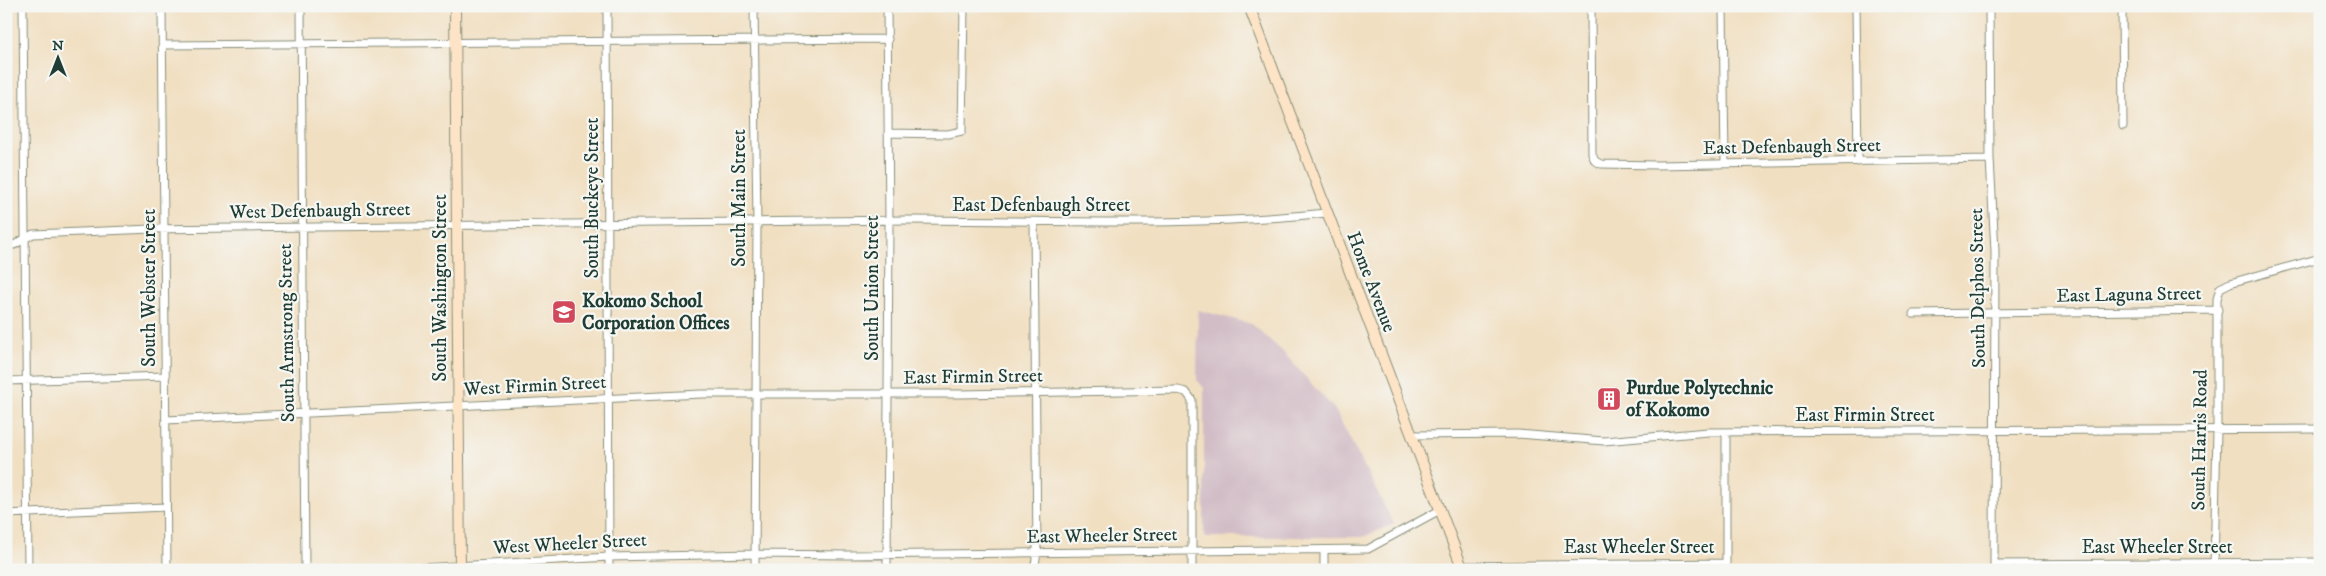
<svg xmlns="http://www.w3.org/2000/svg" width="2326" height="576" font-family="'IM FELL DW Pica',serif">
  <rect width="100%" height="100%" fill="#f6f6f2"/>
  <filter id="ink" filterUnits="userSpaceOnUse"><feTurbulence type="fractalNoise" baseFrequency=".02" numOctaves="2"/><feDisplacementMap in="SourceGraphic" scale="10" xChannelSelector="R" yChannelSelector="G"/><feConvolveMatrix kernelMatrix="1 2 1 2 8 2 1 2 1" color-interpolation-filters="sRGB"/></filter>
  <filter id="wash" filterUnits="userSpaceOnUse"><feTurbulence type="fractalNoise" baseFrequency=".0096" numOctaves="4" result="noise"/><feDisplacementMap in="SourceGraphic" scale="20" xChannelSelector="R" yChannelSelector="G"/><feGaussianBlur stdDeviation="1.12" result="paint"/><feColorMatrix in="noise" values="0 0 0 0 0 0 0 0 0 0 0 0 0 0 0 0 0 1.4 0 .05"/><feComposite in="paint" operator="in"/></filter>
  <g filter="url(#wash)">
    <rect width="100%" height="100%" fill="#f1dfc1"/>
    <!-- industrial -->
    <path fill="#d2bdc6" d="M1198 310 1252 324 1282 351 1335 410 1394 524 1363 537H1204V388L1197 380Z"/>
  </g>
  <g filter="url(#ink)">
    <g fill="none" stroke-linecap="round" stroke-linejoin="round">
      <defs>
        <path id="minor" d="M23 6 28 570
          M162 6 167 570
          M301 6 305 570
          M607 6 609 570
          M754 6 757 223 755 570
          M1591 6 1592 154 1595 161 1601 164 1657 165 1990 159
          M1723 6 1725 164
          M1856 6 1858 162
          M1989 6 1990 159 1995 251 1994 570
          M2122 6 2123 126
          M163 45 888 39
          M888 133 948 134 962 131 964 6
          M1034 222 1037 553 1034 570
          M6 245H14L33 234 152 229C404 226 656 221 907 220 1047 220 1187 228 1326 213
          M1913 314 2218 310
          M6 381 166 376
          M166 420 701 394H962L1178 390 1186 392 1192 400V570
          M1726 432V570
          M1411 435 1518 434 1604 441 1708 432 2320 429
          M6 514 166 507
          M1994 564 2320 562
          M1461 566 1726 563
          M387 570 609 557 755 554 847 555 1368 549 1440 510
          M887 570 889 221 887 6
          M1324 570V550
          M2214 570 2217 430V299L2220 288 2230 283 2320 258"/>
        <path id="secondary" d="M455 6 460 570
          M1249 6 1463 570"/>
      </defs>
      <!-- minor casing -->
      <use href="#minor" stroke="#888e7a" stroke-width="9"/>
      <!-- secondary casing -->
      <use href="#secondary" stroke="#888e7a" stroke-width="12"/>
      <!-- minor -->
      <use href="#minor" stroke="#fff" stroke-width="7"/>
      <!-- secondary -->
      <use href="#secondary" stroke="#fee4c6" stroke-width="10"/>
    </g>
  </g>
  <!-- icons -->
  <defs>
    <symbol id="school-square" viewBox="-11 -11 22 22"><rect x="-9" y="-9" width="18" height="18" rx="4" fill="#d1495b" stroke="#f6f6f2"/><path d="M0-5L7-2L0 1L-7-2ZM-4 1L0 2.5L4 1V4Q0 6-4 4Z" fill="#fff"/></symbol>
    <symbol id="building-square" viewBox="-11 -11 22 22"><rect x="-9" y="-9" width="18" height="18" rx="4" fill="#d1495b" stroke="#f6f6f2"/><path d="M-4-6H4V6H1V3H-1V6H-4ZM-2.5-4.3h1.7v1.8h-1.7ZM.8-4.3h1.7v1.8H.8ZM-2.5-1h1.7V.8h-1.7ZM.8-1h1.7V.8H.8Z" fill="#fff"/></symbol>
  </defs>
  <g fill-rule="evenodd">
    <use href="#school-square" x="550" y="298" width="28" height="28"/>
    <use href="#building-square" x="1595" y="385" width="28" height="28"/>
  </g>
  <g text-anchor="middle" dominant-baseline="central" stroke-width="4.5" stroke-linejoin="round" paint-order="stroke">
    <!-- street labels -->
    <g font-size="19" fill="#1f3d34" stroke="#f6f6f2">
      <text transform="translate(1792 147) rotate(-1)">East Defenbaugh Street</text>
      <text transform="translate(592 198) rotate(-90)">South Buckeye Street</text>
      <text transform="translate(739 198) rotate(-90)">South Main Street</text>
      <text x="1041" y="205">East Defenbaugh Street</text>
      <text transform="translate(320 211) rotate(-1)">West Defenbaugh Street</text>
      <text transform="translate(1371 282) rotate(69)">Home Avenue</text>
      <text transform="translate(149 288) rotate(-90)">South Webster Street</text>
      <text transform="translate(440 288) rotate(-90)">South Washington Street</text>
      <text transform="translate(872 288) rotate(-90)">South Union Street</text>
      <text transform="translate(1978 288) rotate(-91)">South Delphos Street</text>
      <text transform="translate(2129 295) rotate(-1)">East Laguna Street</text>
      <text transform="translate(287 333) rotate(-91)">South Armstrong Street</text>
      <text transform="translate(973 377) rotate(-1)">East Firmin Street</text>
      <text transform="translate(535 386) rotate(-3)">West Firmin Street</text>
      <text x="1865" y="415">East Firmin Street</text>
      <text transform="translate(2200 440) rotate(-89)">South Harris Road</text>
      <text transform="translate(1102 536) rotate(-1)">East Wheeler Street</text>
      <text transform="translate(570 544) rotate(-3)">West Wheeler Street</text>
      <text x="1639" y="547">East Wheeler Street</text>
      <text x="2157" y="547">East Wheeler Street</text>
    </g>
    <!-- poi labels -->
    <g font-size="19" font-weight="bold" fill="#1f3d34" stroke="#f6f6f2" text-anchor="start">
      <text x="582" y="301">Kokomo School<tspan x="582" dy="22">Corporation Offices</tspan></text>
      <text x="1626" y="388">Purdue Polytechnic<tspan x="1626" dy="22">of Kokomo</tspan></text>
    </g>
  </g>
  <!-- margin -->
  <rect width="2326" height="576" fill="none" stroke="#f6f6f2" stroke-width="25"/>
  <!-- north arrow -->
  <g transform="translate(58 58)" stroke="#f6f6f2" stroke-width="4" paint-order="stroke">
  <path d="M0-4L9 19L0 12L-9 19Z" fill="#1f3d34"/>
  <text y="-8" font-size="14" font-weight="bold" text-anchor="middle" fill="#1f3d34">N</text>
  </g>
</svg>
